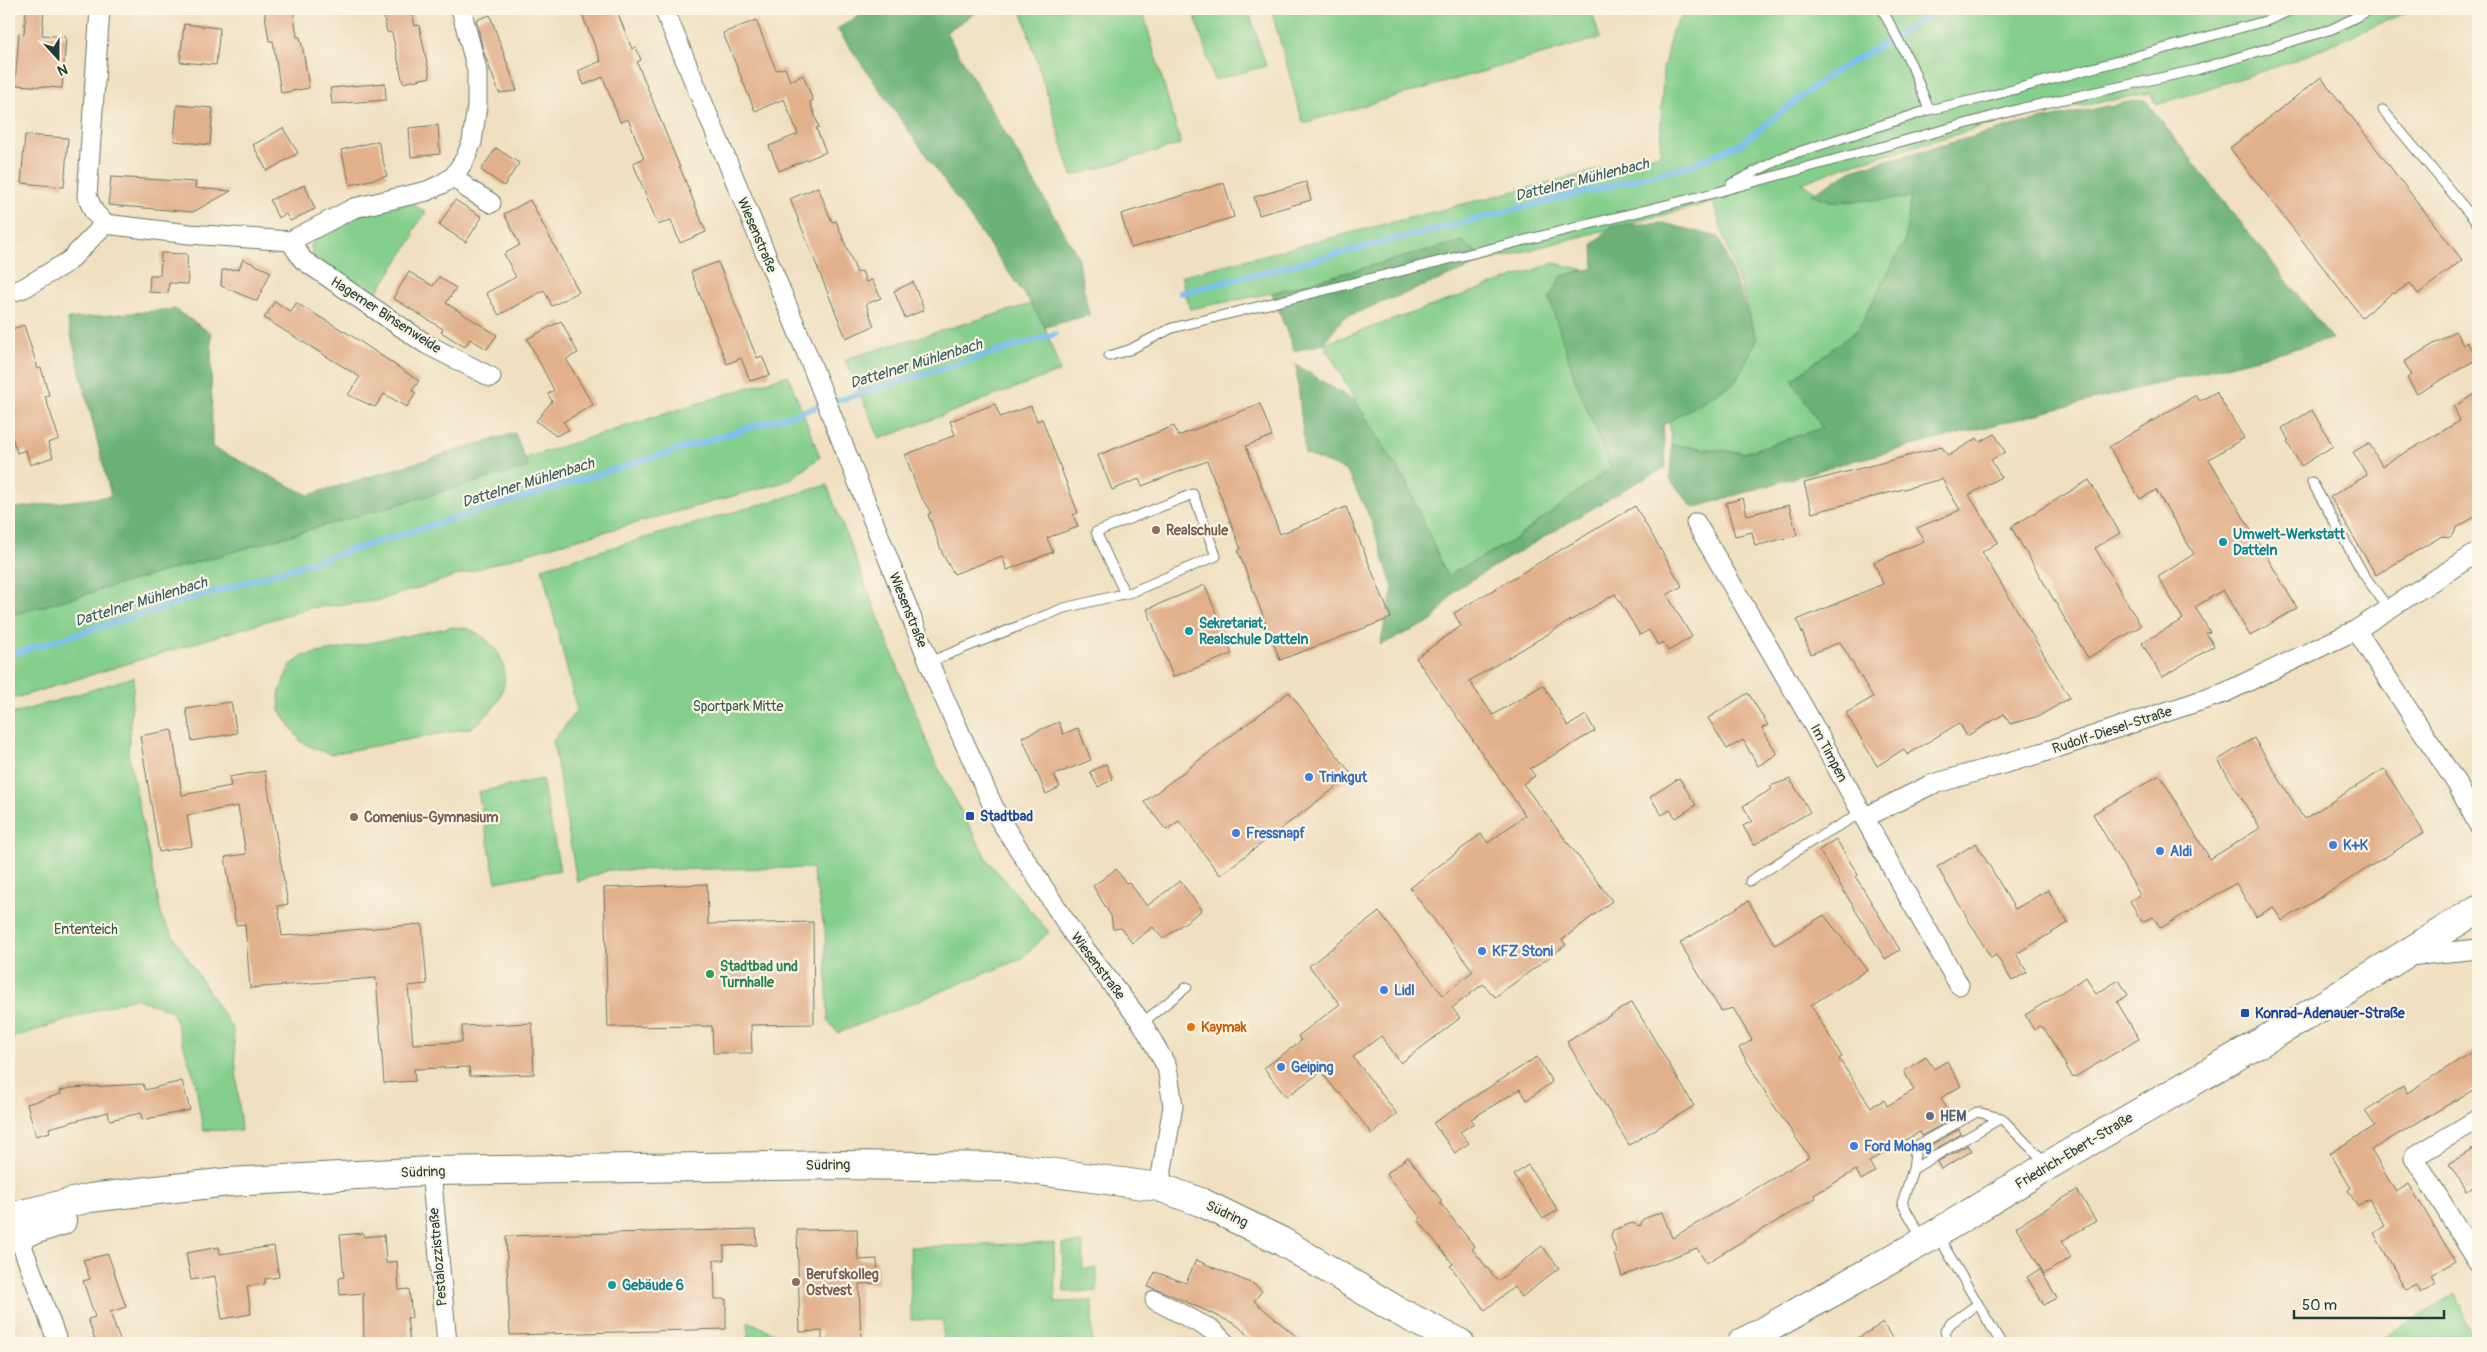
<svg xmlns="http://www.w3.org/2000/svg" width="2487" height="1352" font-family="Pangolin,sans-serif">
  <rect width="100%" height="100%" fill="#fcf5e5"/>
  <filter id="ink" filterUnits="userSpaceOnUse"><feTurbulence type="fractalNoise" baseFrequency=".02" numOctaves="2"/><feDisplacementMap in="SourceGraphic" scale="10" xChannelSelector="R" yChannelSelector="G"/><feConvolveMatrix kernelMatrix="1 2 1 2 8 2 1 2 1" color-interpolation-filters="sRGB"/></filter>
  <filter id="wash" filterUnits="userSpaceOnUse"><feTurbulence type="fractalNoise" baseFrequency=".0096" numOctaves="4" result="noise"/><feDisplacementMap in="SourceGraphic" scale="20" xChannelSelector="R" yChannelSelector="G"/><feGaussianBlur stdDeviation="1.12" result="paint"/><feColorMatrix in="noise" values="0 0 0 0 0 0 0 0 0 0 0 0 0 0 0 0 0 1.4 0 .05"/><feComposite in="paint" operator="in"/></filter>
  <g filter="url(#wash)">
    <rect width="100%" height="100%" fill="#f0e0c1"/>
    <!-- green -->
    <path fill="#85cf8c" stroke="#528660" d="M1021 9H1142L1181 144 1072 176Z
      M1193 9H1248L1266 66 1214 80Z
      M1271 9H1591L1600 38 1303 123Z
      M1686 9H2414L2288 63 2156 105 2151 93 2013 118 1846 166 1802 183 1833 202 1911 198 1905 241 1858 329 1792 380 1823 428 1744 453 1672 445 1669 421 1735 382 1757 339 1713 202 1487 261 1462 241 1272 293 1190 309 1181 276 1660 154 1663 70 1672 31Z
      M412 203 426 213 412 232 415 235 371 301 314 261 311 246C330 214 380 211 412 203Z
      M1554 263 1585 270 1562 276 1576 382 1611 467 1514 540 1447 576 1405 480 1356 402 1324 344Z
      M1031 304 1045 327 1060 371 880 439 845 359Z
      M788 375 820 457 788 481 538 550 377 601 309 608 9 700V616L528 467 525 458Z
      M827 485 933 758 988 861 1049 932 1021 959 838 1033 828 1021 825 931 812 868 609 870 577 882 553 741 577 710 542 568Z
      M452 627C459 628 469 628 475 632 519 656 511 705 470 728L331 754 316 749 301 742 280 710 279 695 284 679 290 666 303 656Z
      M134 677 128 753 162 918 233 1030 241 1131 203 1130 195 1080 172 1011 134 998 9 1039V715Z
      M542 779 560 870 496 882 478 792Z
      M1054 1243 1055 1302 1092 1301V1343H943V1320H911L910 1247Z
      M1083 1243V1269L1097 1268V1291L1064 1292 1062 1244Z
      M2456 1293 2475 1343H2379L2378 1341Z
      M748 1321 790 1341V1343H749Z"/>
    <!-- forest -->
    <path fill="#6cb278" stroke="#467856" d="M871 9H981L946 32 1077 255 1089 315 1045 327 1031 304 837 29Z
      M2144 99 2332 339 1833 466 1693 508 1670 479 1672 445 1744 453 1822 428 1792 380 1858 329 1905 241 1911 198 1833 202 1811 194 1855 169 2020 124Z
      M1663 223 1719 237 1757 339 1735 382 1663 425 1666 467 1627 488 1456 589 1432 621 1380 645 1393 588 1371 520 1347 471 1305 454 1296 365 1356 402 1405 480 1447 576 1514 540 1611 467 1576 382 1549 298 1562 276 1594 268 1593 244 1612 226Z
      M1462 241 1487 261 1343 318 1324 344 1294 351 1272 293Z
      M174 309 211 333 212 447 308 495 515 433 528 467 9 616V509L111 496 67 319Z"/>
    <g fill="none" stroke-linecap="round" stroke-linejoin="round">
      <!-- stream -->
      <path stroke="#7abff1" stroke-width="6" d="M1181 293 1689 166 1742 143 1825 78 1930 16 1952 9
        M9 655 1055 334"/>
    </g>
    <g id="blocks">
      <!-- building -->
      <path fill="#e2b18c" d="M26 9H44L42 35 66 37 62 88 15 85 19 33 24 34Z
        M264 9H293L297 37H300L303 50 309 88 281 93 273 41H269Z
        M382 9H411L415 26 419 25 430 77 403 83 392 33 387 32Z
        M580 9H616L632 49 636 47 641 60 637 62 706 232 680 243 671 220 658 225 633 163 644 158 628 119 620 122 603 77 584 85 578 71 601 61Z
        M490 15 517 91 499 93 483 50 476 20Z
        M756 20 776 70 785 68 790 81 803 75 813 100 810 102 819 127 816 128 826 152 779 171 769 146 798 134 784 99 755 111 723 33Z
        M184 24 220 28 216 65 180 62Z
        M2321 77 2462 260 2418 294 2410 283 2394 294 2392 293 2362 317 2230 148Z
        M385 83 386 100 332 104 330 88Z
        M177 105 213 108 210 145 174 141Z
        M438 125 440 154 411 157 409 128Z
        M283 128 298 153 267 171 253 145Z
        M25 135 68 138 64 187 21 183Z
        M378 141 387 176 350 185 341 150Z
        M496 148 519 163 504 186 481 170Z
        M111 177 196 182 195 188 231 191 193 212 108 205Z
        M1306 182 1311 200 1259 215 1254 197Z
        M1224 183 1234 217 1131 248 1121 214Z
        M305 185 315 209 290 221 286 214 278 218 270 200Z
        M818 187 832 222 836 221 857 273 862 271 866 282 872 280 881 298 866 304 874 326 846 338 790 199Z
        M455 200 482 217 466 242 439 225Z
        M530 200 579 292 552 306 544 290 499 315 486 293 516 277 504 254 520 245 504 214Z
        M161 253 187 254 188 284 169 283 168 293 149 292 150 275H160Z
        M243 259 271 272 257 301 221 286 222 270 239 269Z
        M718 262 757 358 762 356 770 375 750 381 741 358 727 364 691 272Z
        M409 272 433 286 439 277 456 288 446 303 497 335 487 349 470 339 465 347 441 332 443 329 393 298Z
        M913 282 924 310 905 318 894 291Z
        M275 301 291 312 296 303 349 334 419 381 412 391 416 393 407 407 384 394 375 407 348 395 360 377 264 318Z
        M561 321 578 353 566 359 593 405 563 422 569 430 556 436 536 421 552 401 548 394 554 390 527 339Z
        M24 325 38 369 41 368 49 395 45 396 59 439 48 443 53 457 30 465 26 450 17 453 9 428V330Z
        M2455 331 2463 345 2467 342 2477 359 2417 394 2407 378 2412 375 2404 362Z
        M2216 392 2244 438 2209 459 2297 608 2250 636 2223 590 2195 607 2210 632 2206 633 2214 646 2162 677 2142 643 2183 619 2158 577 2194 554 2156 490 2140 499 2109 447 2196 395 2200 401Z
        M2478 392V515L2456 528 2454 534 2448 538 2442 536 2376 575 2330 497 2367 475 2353 452 2369 443 2382 466 2460 421 2454 407Z
        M995 404 1000 417 1031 406 1037 421 1042 419 1078 513 1073 515 1078 527 1047 538 1053 552 1007 570 1002 556 954 574 943 555 928 514 931 513 919 493 905 455 955 435 950 421Z
        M1260 404 1272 436 1246 446 1280 534 1346 507 1391 618 1280 660 1238 551 1241 549 1207 461 1142 486 1139 479 1112 490 1098 455 1174 426 1178 436Z
        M2312 410 2333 446 2301 466 2287 442 2289 441 2282 428Z
        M1995 434 2005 452 1991 460 2001 477 1969 495 1998 542 1982 552 2070 698 2039 716 2010 724 2004 714 1967 736 1959 723 1907 755 1904 749 1877 766 1846 713 1873 697 1840 642 1811 654 1797 620 1883 584 1874 562 1924 541 1917 528 1960 510 1942 479 1812 513 1804 483 1942 447 1948 456 1977 438 1980 442Z
        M2089 480 2120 533 2095 548 2141 626 2088 658 2011 527Z
        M1743 498 1747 515 1789 505 1797 535 1755 546 1752 532 1735 536 1726 503Z
        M1635 506 1682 586 1667 595 1692 637 1668 651 1663 642 1658 645 1649 630 1640 635 1615 594 1469 681 1493 715 1543 685 1568 726 1586 715 1595 731 1530 769 1535 776 1523 784 1612 901 1562 940 1566 945 1495 997 1483 984 1452 1008 1460 1018 1401 1063 1381 1036 1353 1057 1397 1114 1372 1134 1340 1093 1339 1094 1321 1072 1286 1097 1264 1068 1301 1041 1298 1036 1340 1004 1309 966 1379 912 1443 995 1473 971 1410 888 1481 834 1488 843 1525 815 1416 658 1461 626 1454 613Z
        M1205 585 1232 654 1173 677 1147 609Z
        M1289 692 1352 775 1220 875 1179 821 1166 830 1144 802Z
        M1748 693 1768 725 1762 728 1777 754 1758 766 1743 740 1727 749 1708 718Z
        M231 702 237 733 192 741 186 709Z
        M1059 722 1063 734 1078 728 1091 760 1054 775 1060 787 1046 794 1022 737Z
        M172 730 182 795 231 786 229 777 265 771 288 904 278 906 282 936 422 924 427 984 408 986 413 1044 462 1042V1026L532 1023 534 1074 470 1076 469 1067 414 1069 415 1081 384 1083 376 978 250 988 245 924 236 925 225 857 246 854 238 806 187 815 192 846 159 852 140 736Z
        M2254 738 2304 819 2384 769 2424 833 2282 921 2273 907 2256 917 2236 883 2161 928 2153 917 2142 922 2130 901 2140 895 2093 814 2160 775 2210 859 2260 828 2218 760Z
        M1106 764 1113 779 1098 787 1090 772Z
        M1679 778 1696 805 1676 818 1670 810 1662 815 1650 797Z
        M1790 779 1810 812 1754 845 1743 826 1752 821 1743 806 1772 789 1770 786Z
        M1836 839 1858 875 1856 877 1900 950 1885 959 1819 850Z
        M1976 843 2015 909 2048 890 2068 923 2016 954 2027 972 2012 981 1996 955 1991 958 1937 867Z
        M1116 869 1126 883 1129 882 1147 906 1180 881 1202 910 1163 939 1153 927 1132 943 1121 928 1113 929 1111 916 1093 886Z
        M707 884 708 924 813 922 814 1024 751 1025 752 1053H713L712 1026 608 1027 604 888Z
        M1748 901 1775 945 1824 915 1867 970 1811 1005 1842 1057 1839 1059 1871 1107 1884 1100 1887 1106 1914 1090 1904 1071 1926 1057 1934 1069 1947 1061 1961 1086 1941 1098 1952 1119 1921 1136 1919 1132 1869 1162 1875 1172 1861 1180 1856 1170 1814 1195 1816 1198 1706 1263 1697 1248 1622 1276 1614 1254 1617 1253 1611 1236 1613 1230 1632 1223 1640 1226 1643 1219 1662 1212 1672 1238 1809 1157 1770 1100 1739 1048 1752 1040 1733 1008 1721 1011 1680 943Z
        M2086 977 2096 994 2119 980 2128 995 2117 1002 2139 1039 2073 1078 2044 1028 2040 1026 2034 1030 2025 1015Z
        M1632 1002 1694 1106 1629 1145 1567 1042Z
        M2478 1048V1087L2371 1150 2396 1192 2409 1184 2455 1261 2432 1275 2436 1283 2420 1293 2416 1285 2406 1290 2374 1233 2385 1226 2369 1199 2357 1206 2348 1190 2351 1188 2330 1153 2375 1126 2365 1111 2403 1086 2407 1093Z
        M1537 1057 1552 1082 1527 1100 1520 1089 1471 1119 1474 1123 1460 1132 1469 1143 1455 1153 1433 1123Z
        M182 1081 190 1110 142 1120 141 1113 110 1120 108 1112 49 1128 50 1132 36 1136 27 1104 61 1094 60 1091 70 1088 143 1084 145 1090Z
        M1959 1129 1961 1134 1930 1152 1927 1147Z
        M1968 1145 1972 1151 1941 1169 1937 1162Z
        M2478 1146V1184L2466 1191 2449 1164Z
        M1408 1157 1442 1201 1440 1203 1475 1247 1472 1249 1498 1281 1542 1246 1559 1268 1522 1297 1514 1287 1485 1310 1450 1266 1453 1264 1418 1220 1421 1218 1386 1174Z
        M1528 1165 1558 1210 1543 1219 1514 1175Z
        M2077 1190 2096 1221 2062 1241 2071 1257 2044 1274 2016 1227Z
        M756 1229 757 1245 724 1246V1260H714L715 1299H726V1329L510 1335 506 1236Z
        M857 1229 858 1260 877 1259 878 1283 859 1284 861 1343H822V1331L800 1332 797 1230Z
        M363 1233 364 1237 384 1235 386 1263 397 1261 399 1290 409 1289 412 1318H407L410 1343H364L363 1293 340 1295 339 1278 344 1277 340 1235Z
        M274 1246 279 1277 265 1279V1284L247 1286 251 1314 222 1319 215 1276 191 1280 186 1253 219 1247 220 1254Z
        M108 1254 126 1307 110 1312 121 1343H96L88 1319 95 1317 83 1281 90 1279 83 1260Z
        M1196 1260 1253 1284 1262 1291 1254 1301 1304 1343H1258L1235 1324 1160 1290 1148 1287 1155 1272 1186 1283Z
        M2040 1269 2057 1298 2044 1305 2027 1277Z
        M1883 1323 1895 1343H1849Z"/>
    </g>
  </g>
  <g filter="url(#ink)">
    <use href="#blocks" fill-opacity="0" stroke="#687665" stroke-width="1"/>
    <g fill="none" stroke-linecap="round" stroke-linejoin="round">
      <defs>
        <path id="service" d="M1929 110 1983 98 2269 20 2293 9
          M2383 110 2478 224
          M1731 184 1786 156 1929 110 1912 66 1882 9
          M1109 356 1129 350 1172 328 1710 194 2023 108 2196 70 2332 29 2372 9
          M2312 482 2364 575 2389 609
          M929 662 1064 608 1132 592 1216 556 1193 494 1096 532 1125 594
          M1750 881 1812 841 1861 813
          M1142 1023 1187 987
          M1913 1169 1916 1146 1977 1112 2001 1118
          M1938 1236 2001 1343
          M1922 1238 1902 1203 1913 1169 2001 1118 2047 1164
          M1948 1343 1945 1331 1951 1323 1978 1304"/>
        <path id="minor" d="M100 9 87 196 94 212 105 224 189 234 290 241 354 208 427 191 442 184 454 176 465 159 472 142 477 106V70L461 9
          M664 9 810 361 937 682 998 817 1074 935 1142 1023 1167 1067 1173 1106 1159 1187
          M454 176 468 189 491 203
          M290 241 303 260 426 344 491 377
          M9 293 24 288 69 261 105 224
          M1696 523 1805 710 1902 886 1959 985
          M2356 630 2457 784 2478 824
          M1864 818 1930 785 2041 753 2224 693 2356 630 2478 552
          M2409 956 2478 949
          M2478 1119 2414 1157 2478 1262
          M431 1171 447 1343
          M14 1224 58 1343
          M1155 1300 1212 1330 1225 1343"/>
        <path id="primary" d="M9 1217 90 1198 157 1190 229 1182 431 1171 841 1165 1010 1167 1159 1187 1203 1203 1281 1241 1398 1311 1460 1343
          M9 1238 62 1221
          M1742 1343 1924 1241 2049 1165 2306 1016 2478 909"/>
      </defs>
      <!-- service casing -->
      <use href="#service" stroke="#687665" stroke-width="11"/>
      <!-- minor casing -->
      <use href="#minor" stroke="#687665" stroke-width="21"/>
      <!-- primary casing -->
      <use href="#primary" stroke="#687665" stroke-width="30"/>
      <!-- service -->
      <use href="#service" stroke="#fff" stroke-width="9"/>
      <!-- minor -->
      <use href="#minor" stroke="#fff" stroke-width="19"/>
      <!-- primary -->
      <use href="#primary" stroke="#fff" stroke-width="28"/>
    </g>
  </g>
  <!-- markers -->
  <g fill="#8d6e63" stroke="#fcf5e5" stroke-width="2">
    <circle cx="1156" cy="530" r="5"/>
    <circle cx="354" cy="817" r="5"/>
    <circle cx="796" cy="1282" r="5"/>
  </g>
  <g fill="#0f9aa8" stroke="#fcf5e5" stroke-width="2">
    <circle cx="2223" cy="542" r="5"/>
    <circle cx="1189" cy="631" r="5"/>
    <circle cx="612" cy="1285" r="5"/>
  </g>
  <g fill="#3f7fe0" stroke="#fcf5e5" stroke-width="2">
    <circle cx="1309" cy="777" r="5"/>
    <circle cx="1236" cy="833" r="5"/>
    <circle cx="2333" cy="845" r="5"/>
    <circle cx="2160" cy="851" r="5"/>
    <circle cx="1482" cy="951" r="5"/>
    <circle cx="1384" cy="990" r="5"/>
    <circle cx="1281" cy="1067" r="5"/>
    <circle cx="1854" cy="1146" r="5"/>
  </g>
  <g fill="#1a4fb4" stroke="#fcf5e5" stroke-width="2">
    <rect x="965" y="811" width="10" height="10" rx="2.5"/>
    <rect x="2240" y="1008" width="10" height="10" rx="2.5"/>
  </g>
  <circle fill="#2e9e5b" stroke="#fcf5e5" stroke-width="2" cx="710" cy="974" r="5"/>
  <circle fill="#e8710a" stroke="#fcf5e5" stroke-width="2" cx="1191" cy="1027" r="5"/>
  <circle fill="#5c6f8a" stroke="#fcf5e5" stroke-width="2" cx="1930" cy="1116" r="5"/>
  <g text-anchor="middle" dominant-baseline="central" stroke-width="4.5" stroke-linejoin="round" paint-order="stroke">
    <!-- street labels -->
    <g font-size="14" fill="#1f3d34" stroke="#fcf5e5">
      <text transform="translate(757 235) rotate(67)">Wiesenstraße</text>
      <text transform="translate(386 315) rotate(33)">Hagemer Binsenweide</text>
      <text transform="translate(908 610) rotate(68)">Wiesenstraße</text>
      <text transform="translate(2112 730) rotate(-18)">Rudolf-Diesel-Straße</text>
      <text transform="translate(1829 753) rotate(62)">Im Timpen</text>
      <text transform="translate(1098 966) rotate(53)">Wiesenstraße</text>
      <text transform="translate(2074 1151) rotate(-31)">Friedrich-Ebert-Straße</text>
      <text transform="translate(828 1165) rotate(-1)">Südring</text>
      <text transform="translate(423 1172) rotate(-2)">Südring</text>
      <text transform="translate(1227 1214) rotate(25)">Südring</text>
      <text transform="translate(438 1257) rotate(-95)">Pestalozzistraße</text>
    </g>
    <!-- education labels -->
    <g font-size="14" font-weight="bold" fill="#785e54" stroke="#fcf5e5" text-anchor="start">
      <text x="1166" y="530">Realschule</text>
      <text x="364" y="817">Comenius-Gymnasium</text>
      <text x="806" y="1274">Berufskolleg<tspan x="806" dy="16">Ostvest</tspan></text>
    </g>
    <!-- culture labels -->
    <g font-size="14" font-weight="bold" fill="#0d838f" stroke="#fcf5e5" text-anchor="start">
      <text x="2233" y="534">Umwelt-Werkstatt<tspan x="2233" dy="16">Datteln</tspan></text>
      <text x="1199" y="623">Sekretariat,<tspan x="1199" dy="16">Realschule Datteln</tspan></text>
      <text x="622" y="1285">Gebäude 6</text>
    </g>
    <!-- park labels -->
    <g font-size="14" fill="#335a46" stroke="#fcf5e5">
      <text x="738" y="706">Sportpark Mitte</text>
      <text x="86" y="929">Ententeich</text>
    </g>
    <!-- shop labels -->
    <g font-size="14" font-weight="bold" fill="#366cbe" stroke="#fcf5e5" text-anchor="start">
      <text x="1319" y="777">Trinkgut</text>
      <text x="1246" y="833">Fressnapf</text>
      <text x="2343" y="845">K+K</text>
      <text x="2170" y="851">Aldi</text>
      <text x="1492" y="951">KFZ Stoni</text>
      <text x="1394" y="990">Lidl</text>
      <text x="1291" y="1067">Geiping</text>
      <text x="1864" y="1146">Ford Mohag</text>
    </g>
    <!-- transit labels -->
    <g font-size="14" font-weight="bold" fill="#164399" stroke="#fcf5e5" text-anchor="start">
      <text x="980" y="816">Stadtbad</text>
      <text x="2255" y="1013">Konrad-Adenauer-Straße</text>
    </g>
    <!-- leisure labels -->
    <g font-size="14" font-weight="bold" fill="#27864d" stroke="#fcf5e5" text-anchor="start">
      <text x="720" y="966">Stadtbad und<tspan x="720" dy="16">Turnhalle</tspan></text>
    </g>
    <!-- food labels -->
    <g font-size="14" font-weight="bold" fill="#c56008" stroke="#fcf5e5" text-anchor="start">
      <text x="1201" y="1027">Kaymak</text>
    </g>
    <!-- service labels -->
    <g font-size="14" font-weight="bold" fill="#4e5e75" stroke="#fcf5e5" text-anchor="start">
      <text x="1940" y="1116">HEM</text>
    </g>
    <!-- water labels -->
    <g font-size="15" font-style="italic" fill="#365e63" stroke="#fcf5e5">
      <text transform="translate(1582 180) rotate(-14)">Dattelner Mühlenbach</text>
      <text transform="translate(916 364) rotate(-17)">Dattelner Mühlenbach</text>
      <text transform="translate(528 483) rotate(-17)">Dattelner Mühlenbach</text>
      <text transform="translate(141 602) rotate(-17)">Dattelner Mühlenbach</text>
    </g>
  </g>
  <!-- margin -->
  <rect width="2487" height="1352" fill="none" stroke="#fcf5e5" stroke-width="30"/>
  <!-- north arrow -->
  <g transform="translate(58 58) rotate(159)" stroke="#fcf5e5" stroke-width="4" paint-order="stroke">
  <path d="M0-4L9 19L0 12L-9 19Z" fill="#1f3d34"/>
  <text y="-8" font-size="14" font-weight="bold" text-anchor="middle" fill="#1f3d34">N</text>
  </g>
  <!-- scale -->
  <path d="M2294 1310v8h150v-8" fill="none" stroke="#1f3d34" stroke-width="2.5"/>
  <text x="2302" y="1310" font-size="15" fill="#1f3d34" stroke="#fcf5e5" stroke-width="4" paint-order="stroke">50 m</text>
</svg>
